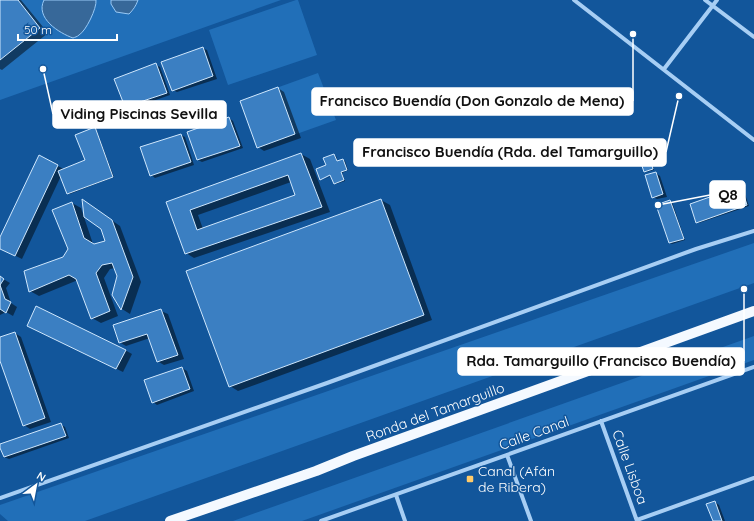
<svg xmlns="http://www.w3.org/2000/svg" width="754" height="521" font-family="Quicksand,sans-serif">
  <rect width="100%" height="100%" fill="#12569b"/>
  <!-- green -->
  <path fill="#216fb8" d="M0 0H44L42 4 44 15 49 24 80 35C85 27 98 9 96 0H111V4L116 12 129 14C134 10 136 6 138 0H281L0 100Z
    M296 0H298L317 55 228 85 209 30Z
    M318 73 336 120 257 148 240 101Z
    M754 243V283L85 521H8L0 514V505Z
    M754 336V360L302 521H233Z"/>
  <!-- water -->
  <path fill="#376899" stroke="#99caf7" d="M44 0H96C97 8 86 31 79 35 77 37 75 37 73 38 59 33 35 18 44 0Z
    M111 0H138C136 6 133 10 129 14L116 12 111 4Z"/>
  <!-- shadow -->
  <path fill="#0007" fill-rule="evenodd" d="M0 0H21L48 33 2 70 0 69Z
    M202 48 207 50 217 79 177 92 173 90Z
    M156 65 160 67 170 95 130 109 126 107Z
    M278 88 284 92 301 138 264 151 258 147Z
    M229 118 233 121 243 148 202 162 198 160Z
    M94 128 96 129 114 177 70 194 68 193 61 176 22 259 0 248V239L58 166 65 170 86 161Z
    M181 135 185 137 194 165 155 178 151 175Z
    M301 154 310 159 330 212 194 258 186 253 167 203ZM291 182 296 196 203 229 198 215Z
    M334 155 336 156 338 162 343 160 345 161 348 170 342 173 345 181 336 184 335 183 332 176 322 180 335 174 328 166Z
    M648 155 650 156 654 170 646 172 645 171Z
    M656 173 660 176 667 197 657 199 653 197Z
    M741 187 743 188 749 206 699 223 697 222Z
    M381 200 390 205 432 320 238 391 230 386Z
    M670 201 672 202 685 240 672 244 670 243Z
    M72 203 81 208 93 244 94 245 106 241 102 228 91 206 120 226 141 282 130 314 122 309 113 295 119 276 115 268 110 269 104 278 118 316 101 323 92 318 78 280 39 296 30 291 64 257 69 249Z
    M0 277 10 283 6 288 11 303 17 307 13 316 6 312 0 315Z
    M161 311 168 314 184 359 164 365 157 361 150 338 126 346 119 342Z
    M34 329 125 350 132 354 123 372Z
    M15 333 21 337 51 422 30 429 24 425 0 358V338Z
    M182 368 187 371 194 391 157 405 153 402Z
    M60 424 65 427 69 438 9 459 4 457Z
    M715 502 719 505 725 521H714Z"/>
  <!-- building -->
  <path fill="#3b7fc2" stroke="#cfe7fd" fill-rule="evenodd" d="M0 0H18L40 28 0 60Z
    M203 47 213 76 172 91 161 62Z
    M156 63 167 93 125 107 114 79Z
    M278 87 295 134 257 148 240 101Z
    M229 117 240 146 197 160 187 132Z
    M95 127 113 177 67 194 58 171 85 160 75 135Z
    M181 134 191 162 150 176 140 147Z
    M301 153 322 207 185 254 166 202ZM288 175 295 195 197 230 190 210Z
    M334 154 337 161 343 159 347 170 341 172 344 180 334 184 330 175 320 180 316 169 326 165 323 158Z
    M649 154 653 169 644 172 639 157Z
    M39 155 58 165 15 256 0 249V237Z
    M656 172 663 194 652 198 645 175Z
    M741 186 747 205 696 223 690 204Z
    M82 199 112 220 133 277 121 310 112 295 117 276 112 263 102 265 96 273 110 311 91 319 76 279 69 275 29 292 24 271 63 257 68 249 52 210 72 202 84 238 94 244 105 241 101 229 84 217Z
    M381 199 424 315 229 387 186 271Z
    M670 200 684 239 669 243 656 205Z
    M0 276 4 279 0 285 5 299 11 302 6 313 0 309Z
    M36 306 126 350 116 369 27 326Z
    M161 309 178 355 157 362 147 334 119 343 113 325Z
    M15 332 45 418 23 426 0 361V337Z
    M182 367 190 389 152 403 144 380Z
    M61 423 66 436 4 457 0 448V444Z
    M715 501 722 521H713L706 504Z"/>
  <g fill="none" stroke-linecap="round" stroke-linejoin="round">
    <!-- minor -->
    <path stroke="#a7cef4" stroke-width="4" d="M574 0 754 140
      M705 0 754 37
      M664 69 717 0
      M601 421 637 521
      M507 455 531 521
      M396 495 405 521
      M0 498 327 383 696 249 754 231
      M637 520 754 478
      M321 521 754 367"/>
    <!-- primary -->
    <path stroke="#f4f9ff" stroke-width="10" d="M170 521 316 471 353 456 754 311"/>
  </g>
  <!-- markers -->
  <rect fill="#ffcb6a" stroke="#12569b" stroke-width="1.5" x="466" y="475" width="8" height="8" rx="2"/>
  <g text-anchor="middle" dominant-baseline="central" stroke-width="3" stroke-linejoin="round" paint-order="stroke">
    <!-- street labels -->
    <g font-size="14" fill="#fff" stroke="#12569b">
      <text transform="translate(435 412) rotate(-20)">Ronda del Tamarguillo</text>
      <text transform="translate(534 433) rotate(-20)">Calle Canal</text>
      <text transform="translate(630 467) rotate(70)">Calle Lisboa</text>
    </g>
    <!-- poi labels -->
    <g font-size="14" fill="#fff" stroke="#12569b" text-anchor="start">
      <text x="478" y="471">Canal (Afán<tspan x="478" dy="16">de Ribera)</tspan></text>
    </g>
  </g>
  <!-- callouts -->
  <path fill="none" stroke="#fff" stroke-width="1.5" d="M633 34L633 101M43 69L53 114M679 96L666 152M658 205L710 195M744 289L744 361"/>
  <g fill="#fff" stroke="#12569b" stroke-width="1.5">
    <circle cx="633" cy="34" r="4"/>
    <circle cx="43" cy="69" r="4"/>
    <circle cx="679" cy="96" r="4"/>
    <circle cx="658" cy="205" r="4"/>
    <circle cx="744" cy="289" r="4"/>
  </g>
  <g fill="#fff" stroke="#fff" stroke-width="1.5">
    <rect x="312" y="88" width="321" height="27" rx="4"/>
    <rect x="53" y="101" width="173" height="27" rx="4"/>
    <rect x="354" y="139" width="312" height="27" rx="4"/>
    <rect x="710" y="181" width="35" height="27" rx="4"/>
    <rect x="458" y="348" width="286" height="27" rx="4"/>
  </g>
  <g font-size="15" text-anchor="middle" font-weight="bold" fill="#111">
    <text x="472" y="106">Francisco Buendía (Don Gonzalo de Mena)</text>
    <text x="139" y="119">Viding Piscinas Sevilla</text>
    <text x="510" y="157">Francisco Buendía (Rda. del Tamarguillo)</text>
    <text x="728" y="200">Q8</text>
    <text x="601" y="366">Rda. Tamarguillo (Francisco Buendía)</text>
  </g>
  <!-- north arrow -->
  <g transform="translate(36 485) rotate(32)" stroke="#12569b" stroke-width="3" paint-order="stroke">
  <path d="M0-3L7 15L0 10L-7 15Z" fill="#ffffff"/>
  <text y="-6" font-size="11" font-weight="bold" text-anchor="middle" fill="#ffffff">N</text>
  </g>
  <!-- scale -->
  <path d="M18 34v6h99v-6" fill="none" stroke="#ffffff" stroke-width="2"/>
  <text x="24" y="34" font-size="12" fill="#ffffff" stroke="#12569b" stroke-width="3" paint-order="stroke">50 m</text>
</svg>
